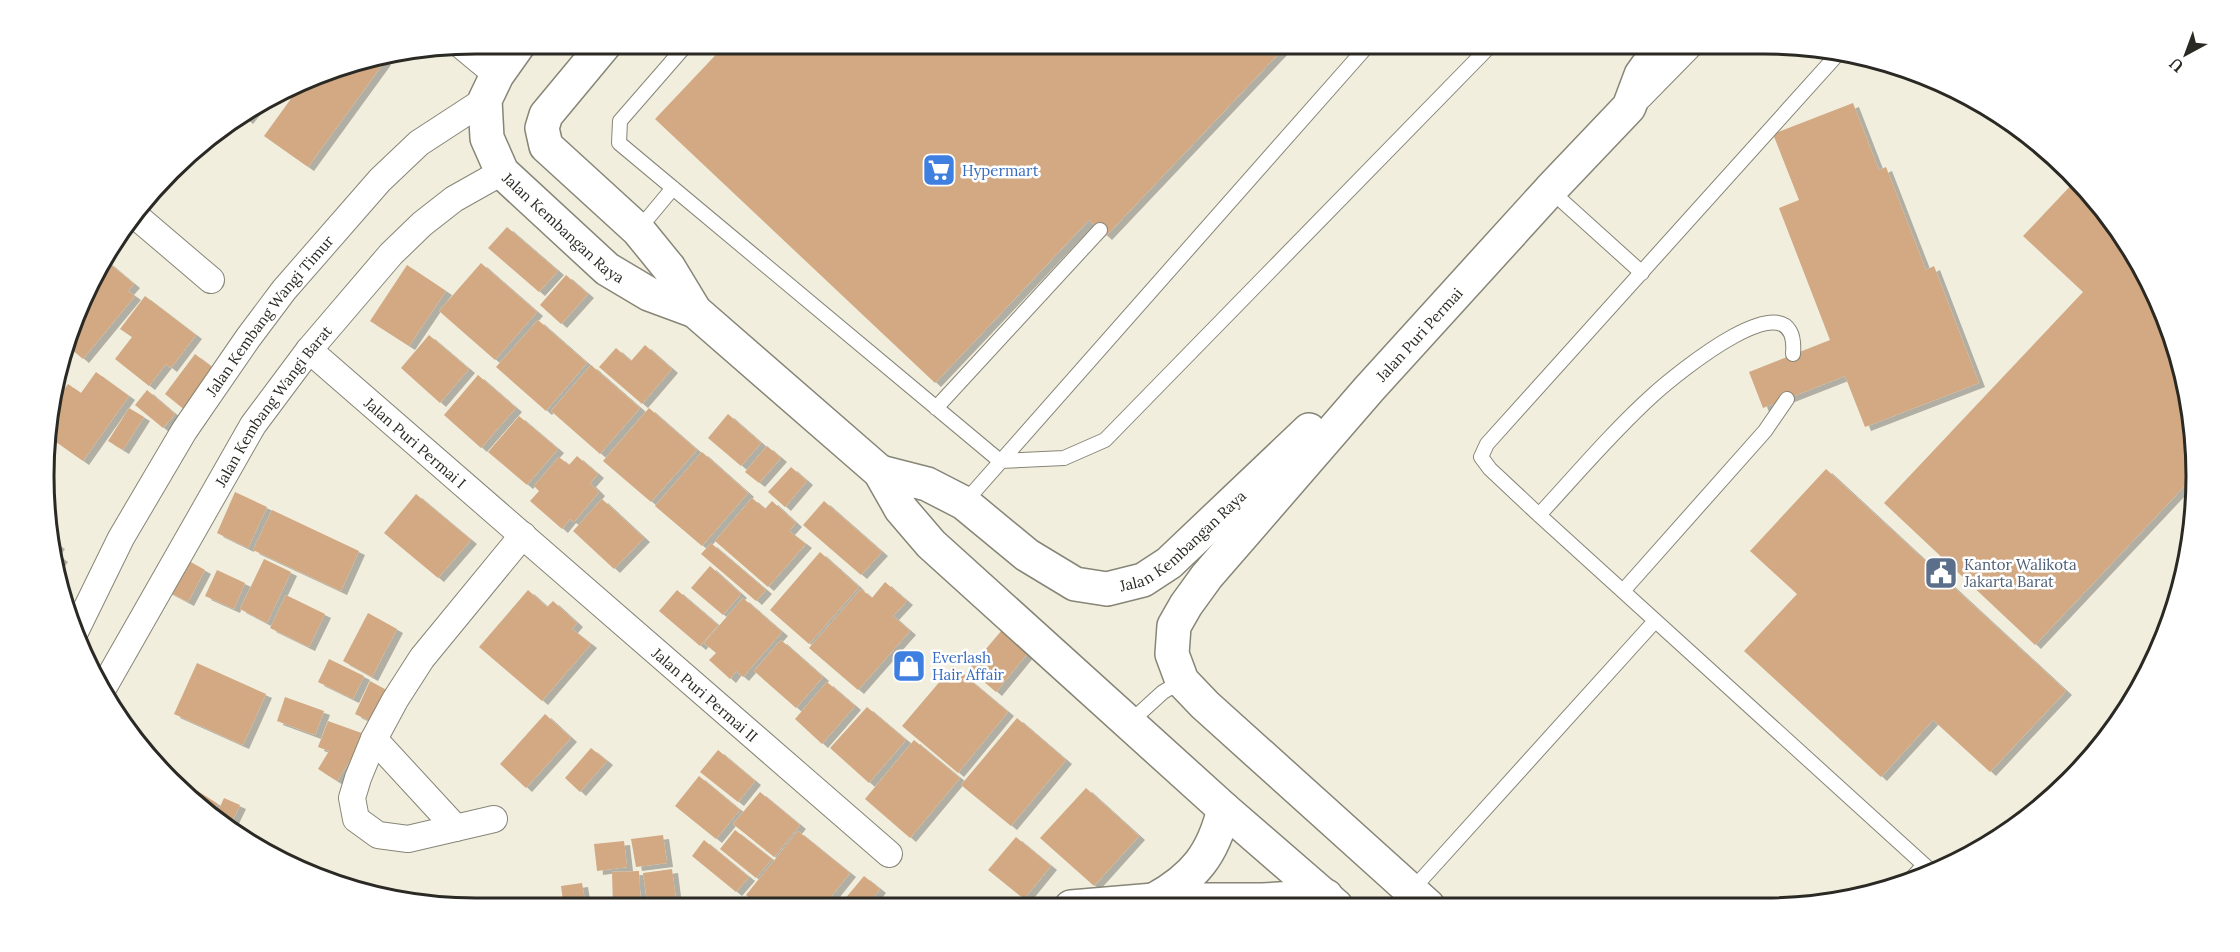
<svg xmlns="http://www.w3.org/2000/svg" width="2240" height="952" font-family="Lora,serif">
  <defs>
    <filter id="shadow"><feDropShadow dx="6" dy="4" stdDeviation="0" flood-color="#0004"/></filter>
  </defs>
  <rect width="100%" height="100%" fill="#f1eede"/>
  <!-- building -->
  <path fill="#d2a983" filter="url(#shadow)" d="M726 44H1284L1286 46 1106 236 1089 220 935 383 655 119Z
    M382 59 385 61 308 167 264 136 303 82 337 67Z
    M263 100 247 120 241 115 260 101Z
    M1853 103 1879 170 1886 167 1926 270 1934 266 1979 383 1865 427 1845 376 1763 408 1749 372 1830 340 1779 208 1799 200 1773 134Z
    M2076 180 2107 212 2152 284 2182 364 2196 447 2195 475 2035 645 1884 503 2083 292 2023 236Z
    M507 227 558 271 539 292 488 248Z
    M103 258 134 284 128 291 135 296 83 359 65 344Z
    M481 263 537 312 495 360 439 311Z
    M407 265 446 291 409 346 370 321Z
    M566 275 588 294 561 324 540 305Z
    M145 296 196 335 171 368 166 364 149 386 115 359 132 337 120 329Z
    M538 320 587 363 546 411 496 367Z
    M429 335 469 369 440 403 401 368Z
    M645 345 672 369 642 404 599 367 616 348 631 361Z
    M195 354 217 371 186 411 165 394Z
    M591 365 640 408 600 454 551 411Z
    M96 372 129 396 83 461 49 437 47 419 50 409 68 384 81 393Z
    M478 375 516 408 481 448 444 415Z
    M147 390 175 414 163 428 135 405Z
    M129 408 144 417 123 450 108 441Z
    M649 408 697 450 651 502 603 461Z
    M728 414 761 443 741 466 708 438Z
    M519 416 558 449 527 485 488 452Z
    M767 446 781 458 759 483 745 472Z
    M702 452 748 493 702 546 655 506Z
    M577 456 598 474 590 483 599 492 574 522 570 519 562 529 530 501 539 491 534 486 559 457 569 465Z
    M791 467 807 481 785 507 768 492Z
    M1826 469 2066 691 1990 772 1933 720 1881 777 1744 651 1797 594 1750 551Z
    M235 492 267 507 248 548 217 533Z
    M416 494 471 540 438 578 384 533Z
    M752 498 765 509 772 501 796 523 789 531 806 544 768 587 715 541Z
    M602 499 644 538 614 569 573 531Z
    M824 501 882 552 861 575 803 525Z
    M272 510 359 551 341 591 253 550Z
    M51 540 59 545 54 552 62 558 54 569 52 561Z
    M711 543 766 590 756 601 701 554Z
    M820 552 859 587 809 644 770 610Z
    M182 557 205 570 188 602 165 590Z
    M264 559 291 572 267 623 240 609Z
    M710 566 741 594 723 615 691 588Z
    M217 570 245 583 234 609 205 596Z
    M885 582 907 601 893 616 910 631 858 690 809 648 861 589 872 598Z
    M528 590 547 607 553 601 577 623 572 629 591 644 542 701 479 647Z
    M677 590 718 625 700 646 659 611Z
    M286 595 325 614 309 647 270 628Z
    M743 598 782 632 743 677 736 671 730 679 709 660 716 653 704 643Z
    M368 613 397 629 372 677 343 661Z
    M1002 630 1028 653 996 692 969 669Z
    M781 640 823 677 796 708 754 671Z
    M329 659 364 676 353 699 318 682Z
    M197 663 266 694 243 745 174 714Z
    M953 666 1008 712 958 773 902 726Z
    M370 681 394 694 378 725 355 714Z
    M827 682 855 706 822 744 795 719Z
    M285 697 324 711 315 735 277 721Z
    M867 707 906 740 869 783 830 748Z
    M545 714 571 738 526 788 500 764Z
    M1017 718 1066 760 1011 826 961 785Z
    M328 721 367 735 358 761 351 759 337 781 318 769 329 751 318 747Z
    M914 740 960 778 910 838 865 799Z
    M591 748 607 761 580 792 565 778Z
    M718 750 755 781 738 802 700 772Z
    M699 776 740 810 716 839 675 806Z
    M179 779 218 804 210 816 177 781Z
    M1086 788 1139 836 1094 886 1040 838Z
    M760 792 800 825 774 857 733 824Z
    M224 798 240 805 229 828 214 820Z
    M735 830 772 859 756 878 720 849Z
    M798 831 850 873 822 908H761L746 895Z
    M663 835 667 863 636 867 631 839Z
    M1016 837 1051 866 1024 899 988 870Z
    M704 840 749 877 736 892 692 856Z
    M624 841 627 867 597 871 594 844Z
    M672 869 677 908H648L643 873Z
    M639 871 641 908H613L612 872Z
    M864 876 880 889 866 907H853L844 900Z
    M582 883 586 908H564L561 886Z"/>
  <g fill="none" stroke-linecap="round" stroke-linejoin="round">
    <defs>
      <path id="lane" d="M687 44 620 121 619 143 1000 461 1064 458 1105 440 1492 44
        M1837 55 1487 444 1481 457 1490 469 1539 515 1931 871
        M1550 190 1642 273
        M638 230 673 188
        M936 408 1100 230
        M964 503 1369 44
        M1539 515C1576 475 1612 432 1653 395 1674 376 1800 271 1793 354
        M1623 591 1765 431 1787 399
        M1129 723 1163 692 1182 681
        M1913 877 1924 865
        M1411 891 1655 621"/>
      <g id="street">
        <path d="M462 46 497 75"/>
        <path d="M1639 97 1691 44"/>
        <path d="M137 217 211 280"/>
        <path id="s1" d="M309 350 889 854"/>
        <path id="s2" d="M74 634 121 538 184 431 248 338 284 290 380 180 419 143 485 100"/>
        <path id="s3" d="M102 690 253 425 309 350 391 254 422 224 454 199 502 172"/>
        <path d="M374 739 456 828"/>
        <path d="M494 819 408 839 378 835 356 819 352 798 358 778 374 739 395 700 422 658 523 535"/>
      </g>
      <g id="secondary">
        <path id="s4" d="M519 44 497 75 485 100 487 138 502 172 607 269 649 294 695 311"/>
        <path d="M605 44 546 115 542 128 546 146 638 230 669 268 695 311 880 472 901 509 931 544 1224 809 1336 906"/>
        <path id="s5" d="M880 472 927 484 964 503 1027 555 1075 584 1107 589 1143 580 1169 563 1309 430"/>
        <path d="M1154 900C1195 877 1213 854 1224 809"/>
        <path id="s6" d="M1428 906 1205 705 1182 681 1172 654 1174 626 1186 605 1207 576 1369 389 1550 190 1629 107 1641 75 1663 44"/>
        <path d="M1071 907 1154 900H1263L1326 896"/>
      </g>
    </defs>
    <!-- lane casing -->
    <use href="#lane" stroke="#878576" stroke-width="16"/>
    <!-- street casing -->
    <use href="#street" stroke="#878576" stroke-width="28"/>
    <!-- secondary casing -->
    <use href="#secondary" stroke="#878576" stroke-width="36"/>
    <!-- lane -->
    <use href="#lane" stroke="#fff" stroke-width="14"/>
    <!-- street -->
    <use href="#street" stroke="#fff" stroke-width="26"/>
    <!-- secondary -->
    <use href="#secondary" stroke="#fff" stroke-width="33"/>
  </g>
  <!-- icons -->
  <defs>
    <symbol id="supermarket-square" viewBox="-11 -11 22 22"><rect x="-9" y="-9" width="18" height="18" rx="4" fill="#3f7fe0" stroke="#fff"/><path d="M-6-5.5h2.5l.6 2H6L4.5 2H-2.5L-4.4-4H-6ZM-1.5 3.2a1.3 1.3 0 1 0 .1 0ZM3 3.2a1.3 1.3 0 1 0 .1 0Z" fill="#fff"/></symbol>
    <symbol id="civic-square" viewBox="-11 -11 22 22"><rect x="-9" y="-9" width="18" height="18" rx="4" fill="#5c6f8a" stroke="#fff"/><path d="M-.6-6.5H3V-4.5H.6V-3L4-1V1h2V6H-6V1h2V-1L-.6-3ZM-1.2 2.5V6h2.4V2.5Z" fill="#fff"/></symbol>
    <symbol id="shop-square" viewBox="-11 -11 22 22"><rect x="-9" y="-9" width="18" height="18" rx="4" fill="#3f7fe0" stroke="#fff"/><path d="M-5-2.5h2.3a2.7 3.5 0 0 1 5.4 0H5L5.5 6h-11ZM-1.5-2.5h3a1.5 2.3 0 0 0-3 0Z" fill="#fff"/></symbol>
  </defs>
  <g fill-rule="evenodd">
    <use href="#supermarket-square" x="920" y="151" width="38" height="38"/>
    <use href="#civic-square" x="1922" y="554" width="38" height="38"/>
    <use href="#shop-square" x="890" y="647" width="38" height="38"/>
  </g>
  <g text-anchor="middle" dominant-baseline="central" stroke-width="5" stroke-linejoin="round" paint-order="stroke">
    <!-- shop labels -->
    <g font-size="15" fill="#366cbe" stroke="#fff" text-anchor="start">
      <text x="962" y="170">Hypermart</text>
      <text x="932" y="657">Everlash<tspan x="932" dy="17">Hair Affair</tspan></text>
    </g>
    <!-- street labels -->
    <g font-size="15" fill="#2a2923" stroke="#fff">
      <text stroke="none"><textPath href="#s4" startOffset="224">Jalan Kembangan Raya</textPath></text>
      <text stroke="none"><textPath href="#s2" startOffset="375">Jalan Kembang Wangi Timur</textPath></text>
      <text stroke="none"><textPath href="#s6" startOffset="772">Jalan Puri Permai</textPath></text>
      <text stroke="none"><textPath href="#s3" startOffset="332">Jalan Kembang Wangi Barat</textPath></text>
      <text stroke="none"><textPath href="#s1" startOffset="141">Jalan Puri Permai I</textPath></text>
      <text stroke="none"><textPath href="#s5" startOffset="352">Jalan Kembangan Raya</textPath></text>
      <text stroke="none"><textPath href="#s1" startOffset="525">Jalan Puri Permai II</textPath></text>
    </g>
    <!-- service labels -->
    <g font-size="15" fill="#4e5e75" stroke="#fff" text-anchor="start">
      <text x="1964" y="564">Kantor Walikota<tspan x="1964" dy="17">Jakarta Barat</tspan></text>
    </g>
  </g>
  <!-- crop -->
  <path d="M0 0H2240V952H0ZM476 54H1764A422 422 0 0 1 2186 476V476A422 422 0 0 1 1764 898H476A422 422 0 0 1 54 476V476A422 422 0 0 1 476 54Z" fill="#fff" fill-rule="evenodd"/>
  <path fill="none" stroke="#2a2923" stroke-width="3" d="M476 54H1764A422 422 0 0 1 2186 476V476A422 422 0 0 1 1764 898H476A422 422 0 0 1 54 476V476A422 422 0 0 1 476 54Z"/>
  <!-- north arrow -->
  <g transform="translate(2186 54) rotate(221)" stroke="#ffffff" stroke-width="4.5" paint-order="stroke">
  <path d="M0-4.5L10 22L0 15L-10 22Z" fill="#2a2923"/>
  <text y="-9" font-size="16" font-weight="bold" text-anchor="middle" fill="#2a2923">U</text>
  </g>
</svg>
